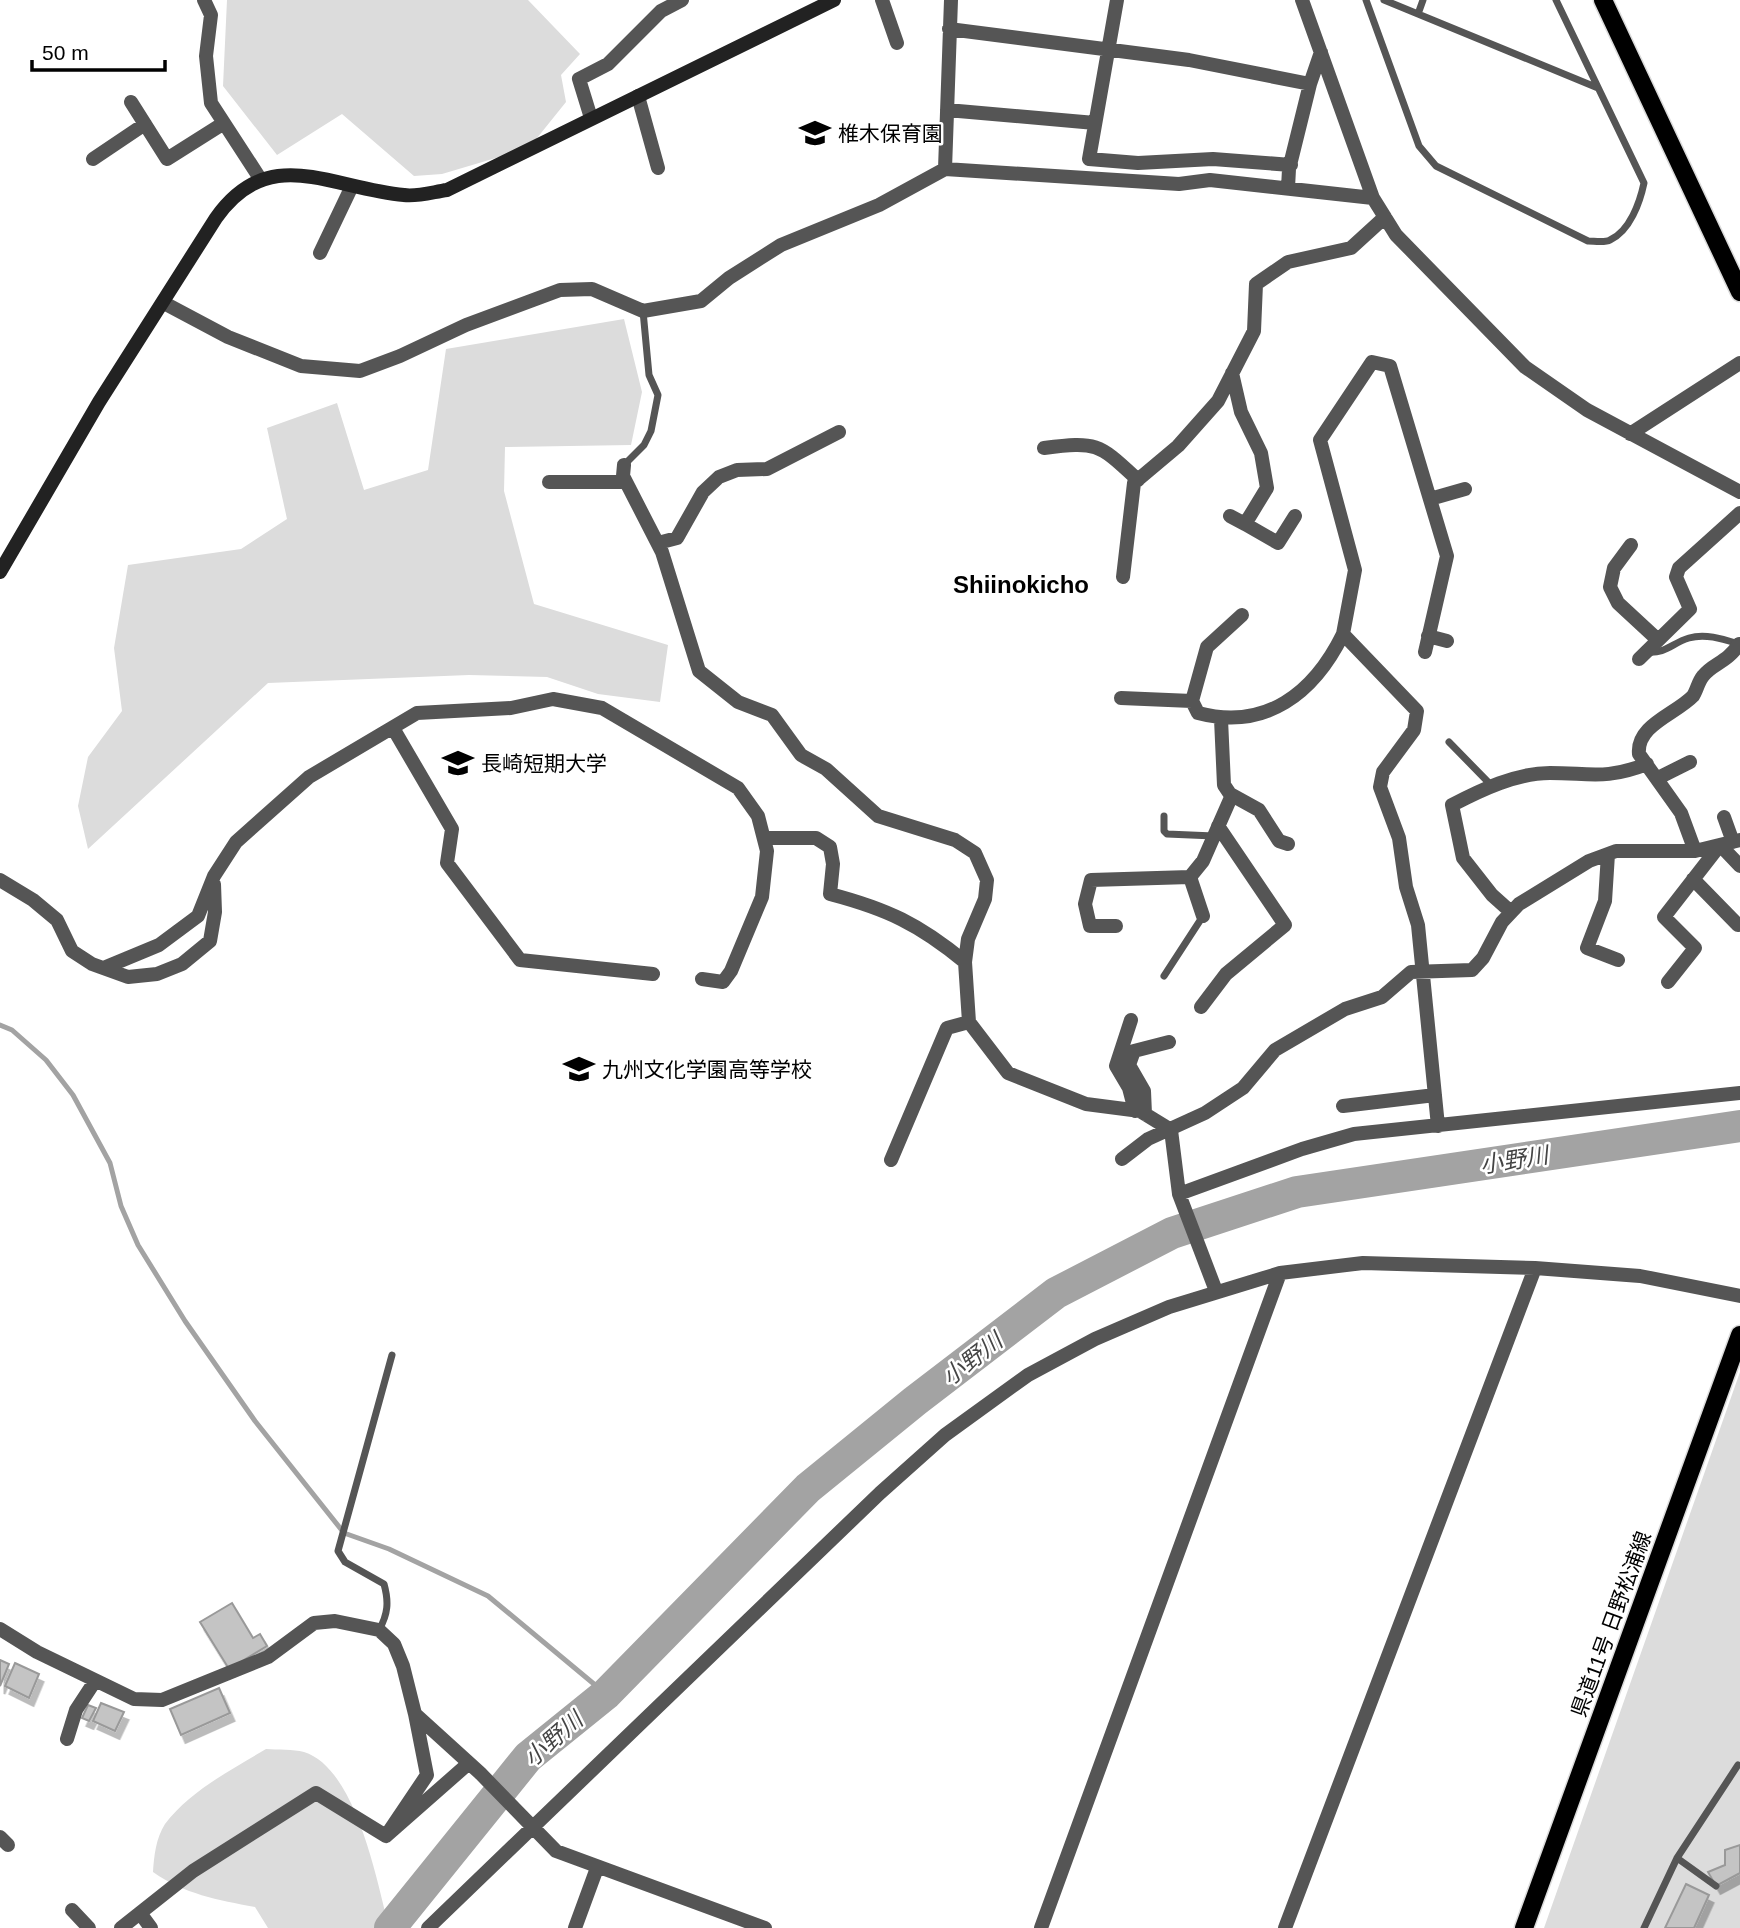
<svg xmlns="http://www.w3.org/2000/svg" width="1740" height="1928" font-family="Helvetica,'Noto Sans JP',sans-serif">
  <defs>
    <filter id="shadow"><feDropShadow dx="4.5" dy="8" stdDeviation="0" flood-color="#0004"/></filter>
  </defs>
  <rect width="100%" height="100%" fill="#fff"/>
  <!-- green -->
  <path fill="#dcdcdc" d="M227 0H528L580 54 561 75 566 102 529 148 442 174 414 176 342 114 277 155 223 86Z
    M624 319 642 392 631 445 505 447 504 491 534 604 668 645 660 702 598 694 547 677 469 675 268 683 88 849 78 806 88 757 122 711 114 648 128 565 241 549 287 519 267 428 337 403 364 490 428 470 446 349Z
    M1740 1372V1928H1544Z
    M266 1749C278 1750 293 1749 304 1752 356 1768 377 1881 389 1928H268L255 1907C218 1900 184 1894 153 1872 154 1856 156 1838 165 1824 190 1791 231 1770 266 1749Z"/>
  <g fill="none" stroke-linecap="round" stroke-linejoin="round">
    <!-- stream -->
    <path stroke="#a3a3a3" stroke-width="5" d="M0 1025 12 1030 46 1060 73 1095 110 1163 121 1206 138 1245 185 1321 255 1421 344 1533 389 1549 488 1596 606 1694"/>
    <!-- river -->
    <path stroke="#a3a3a3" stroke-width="32" d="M390 1928 528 1757 606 1694 808 1488 915 1401 1056 1293 1172 1233 1297 1192 1740 1126"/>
  </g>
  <!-- building -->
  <path fill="#c4c4c4" stroke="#999" stroke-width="2" filter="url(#shadow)" d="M232 1603 253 1638 260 1634 267 1646 229 1669 200 1622Z
    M0 1660 9 1664 0 1686Z
    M15 1663 39 1674 29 1698 5 1686Z
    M219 1688 230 1713 181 1735 170 1709Z
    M101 1703 124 1712 115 1731 93 1721Z
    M88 1705 96 1708 89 1721 82 1718Z
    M1740 1845V1873L1716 1886 1708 1872 1725 1865V1850Z
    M1686 1884 1709 1895 1694 1928H1665Z"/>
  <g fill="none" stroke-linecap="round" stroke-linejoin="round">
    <defs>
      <path id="primary" d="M1603 0 1740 292
        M1524 1928 1740 1335"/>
    </defs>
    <!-- primary casing -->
    <use href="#primary" stroke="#dbdbdb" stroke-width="21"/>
    <!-- lane -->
    <path stroke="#555" stroke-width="7" d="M1366 0 1419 146 1436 166 1588 241C1594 241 1605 243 1610 240 1630 231 1640 202 1644 183L1556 0
      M1384 0 1598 88
      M1418 14 1423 0
      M624 465 644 445 651 431 658 395 649 375 643 311
      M1647 652C1666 654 1672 643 1689 638 1705 633 1723 639 1739 644
      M1449 742 1491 785
      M1164 816V831L1167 834 1214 836
      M1164 976 1203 916
      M379 1630C388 1614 389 1602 384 1584L345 1562 338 1551 392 1355
      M1677 1858 1738 1765
      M1644 1928 1677 1858 1716 1886"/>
    <!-- street -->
    <path stroke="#555" stroke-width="14" d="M204 0 211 15 206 56 211 103 261 180
      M882 0 897 43
      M1117 0 1089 159 1138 163 1213 159 1291 165
      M1302 0 1373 198 1396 235 1525 367 1587 410 1740 492
      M949 29 1189 60 1310 84 1321 52
      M638 96 658 168
      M131 102 167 159 224 123
      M947 110 1095 123
      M591 118 579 79 608 64 661 11 682 0
      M93 159 145 124
      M945 169 951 0
      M1288 188 1289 169 1310 84
      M320 253 352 186
      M164 303 228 337 301 366 360 371 400 356 466 325 560 290 592 289 643 311 701 301 729 278 781 245 879 205 945 169 1179 184 1210 180 1373 198
      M1232 373 1241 412 1261 453 1267 488 1245 524 1278 543 1295 516
      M1630 434 1740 363
      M1044 448C1098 441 1099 444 1138 480
      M624 465 623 476 662 552 699 671 738 702 772 715 801 755 826 769 878 816 955 840 975 853 987 880 985 899 968 939 965 962 969 1022
      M549 482H626
      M1430 499 1465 489
      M1230 516 1245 524
      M658 543 677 538 703 492 719 477 737 470 767 469 839 432
      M1631 545 1614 568 1610 587 1618 603 1658 640
      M1123 577 1134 483 1178 446 1218 401 1254 331 1256 284 1288 262 1351 248 1385 217
      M1428 636 1447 641
      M1425 652 1447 556 1390 366 1372 362 1320 440 1355 570 1343 634 1417 711 1414 730 1383 772 1380 787 1399 838 1406 887 1418 925 1438 1126
      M1639 659 1690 609 1676 577 1679 568 1740 513
      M1121 698 1192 701 1198 713C1266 731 1314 693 1343 634
      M1192 701 1207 647 1242 615
      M1221 719 1224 785 1230 794 1259 810 1279 841 1288 844
      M393 728 452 829 447 863 520 960 653 974
      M1658 778 1690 762
      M1724 817 1733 842
      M764 838H816L830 847 833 864 830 894C887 909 919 924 965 962
      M1695 851 1681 813 1639 754C1636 725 1676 714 1693 696 1697 690 1698 682 1703 676 1713 663 1727 663 1739 644
      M1608 854 1605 901 1587 948 1618 960
      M1190 877 1203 916
      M1693 879 1738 925
      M0 880 33 900 57 920 72 951 92 964 128 977 157 974 182 964 210 941 215 912 214 884
      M1511 912 1492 895 1463 858 1452 805C1481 790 1516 773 1550 773 1590 773 1606 780 1647 764
      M1116 926H1090L1085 904 1091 880 1190 877 1203 861 1232 795
      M106 967 159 945 198 916 214 876 236 842 309 777 417 713 511 708 553 699 602 708 738 788 758 816 767 851 762 897 731 971 723 982 702 979
      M1668 982 1695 948 1664 917 1720 845 1740 866
      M1201 1007 1226 974 1285 925 1218 826
      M1131 1020 1116 1066 1129 1088 1135 1111
      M1343 1106 1435 1095
      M1145 1114 1144 1091 1129 1065 1134 1051 1169 1042
      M1122 1159 1148 1139 1205 1113 1243 1088 1275 1050 1345 1009 1382 997 1411 972 1472 970 1483 958 1502 922 1519 904 1589 861 1616 851H1695L1740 840
      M891 1160 947 1028 969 1022 1008 1073 1086 1104 1140 1111 1171 1130 1179 1194 1216 1291
      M1179 1194 1302 1149 1354 1134 1740 1093
      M0 1629 37 1652 134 1699 162 1700 268 1657 314 1623 335 1621 379 1630 394 1644 403 1666 415 1714 480 1773 556 1851 765 1928
      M415 1714 427 1775 386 1836 469 1763
      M67 1739 76 1710 95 1681
      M0 1837 8 1845
      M72 1910 89 1928
      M140 1913 151 1928
      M121 1928 193 1871 316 1793 386 1836
      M428 1928 880 1493 945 1435 1028 1375 1095 1339 1169 1307 1280 1273 1363 1263 1535 1268 1640 1276 1740 1296
      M575 1928 597 1868
      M1041 1928 1280 1273
      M1285 1928 1535 1268"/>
    <!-- secondary -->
    <path stroke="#222" stroke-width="14" d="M0 572 99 402 216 218C269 143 329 188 404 195 417 197 433 192 447 190L834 0"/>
    <!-- primary -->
    <use href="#primary" stroke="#000" stroke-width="18"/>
  </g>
  <!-- icons -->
  <defs>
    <symbol id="school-bare" viewBox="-9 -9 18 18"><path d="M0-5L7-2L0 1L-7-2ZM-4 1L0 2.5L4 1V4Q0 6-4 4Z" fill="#000" stroke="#fff" stroke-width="2.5" paint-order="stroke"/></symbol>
    <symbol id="university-bare" viewBox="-9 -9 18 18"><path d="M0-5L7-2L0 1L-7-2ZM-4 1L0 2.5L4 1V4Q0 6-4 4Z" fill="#000" stroke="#fff" stroke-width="2.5" paint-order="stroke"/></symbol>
  </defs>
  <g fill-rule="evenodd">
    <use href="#school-bare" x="793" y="111" width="44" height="44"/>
    <use href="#university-bare" x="436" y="741" width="44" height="44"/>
    <use href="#school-bare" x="557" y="1047" width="44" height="44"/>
  </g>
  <g text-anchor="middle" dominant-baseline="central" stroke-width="5" stroke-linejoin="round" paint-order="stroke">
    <!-- poi labels -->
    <g font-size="21" fill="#000" stroke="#fff" text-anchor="start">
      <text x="838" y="133">椎木保育園</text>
      <text x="481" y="763">長崎短期大学</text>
      <text x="602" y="1069">九州文化学園高等学校</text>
    </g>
    <!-- street labels -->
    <g font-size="21" fill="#000" stroke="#fff">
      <text transform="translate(1611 1624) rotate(-70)">県道11号 日野松浦線</text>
    </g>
    <!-- water labels -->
    <g font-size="23" font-style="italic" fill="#444" stroke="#fff">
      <text transform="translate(1514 1160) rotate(-9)">小野川</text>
      <text transform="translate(972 1359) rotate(-38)">小野川</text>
      <text transform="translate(553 1739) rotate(-41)">小野川</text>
    </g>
    <!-- quarter labels -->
    <g font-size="24" font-weight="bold" fill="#000" stroke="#fff">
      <text x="1021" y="584">Shiinokicho</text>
    </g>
  </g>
  <!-- scale -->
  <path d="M32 60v10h133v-10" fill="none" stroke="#000000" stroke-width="3.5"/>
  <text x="42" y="60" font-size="21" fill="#000000" stroke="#ffffff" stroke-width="5" paint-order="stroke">50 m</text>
</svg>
